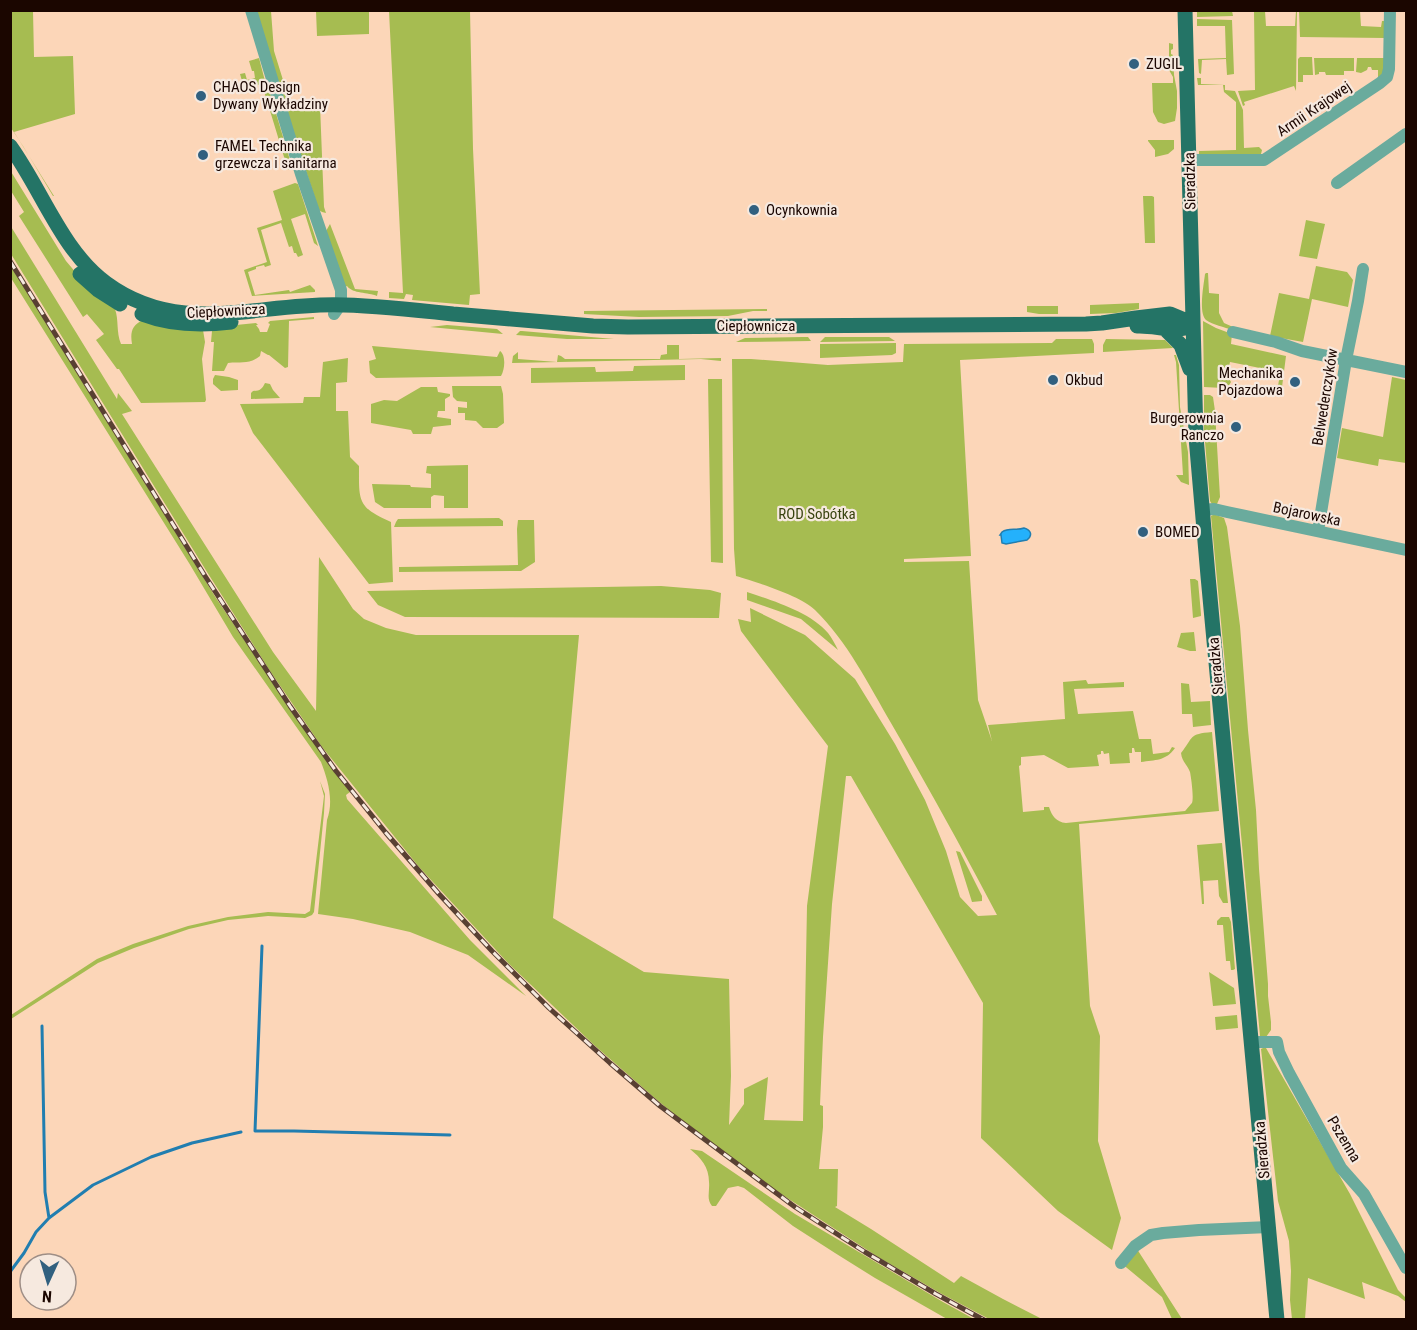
<svg xmlns="http://www.w3.org/2000/svg" width="1417" height="1330" font-family="'Roboto Condensed',sans-serif">
  <rect width="100%" height="100%" fill="#fcd6b8"/>
  <!-- green -->
  <path fill="#a6bc51" d="M10 11H33L34 57 73 56 75 114 14 132 54 196H53L23 146 11 128Z
    M255 11H271L274 51 292 109 320 105 324 207 326 213 322 212 319 210 301 156Z
    M316 11H369V34L317 36Z
    M389 11H470L473 149 480 294 470 295 469 305 412 300 413 295 406 294 404 299 389 298V292L403 293Z
    M1197 11H1232L1233 16 1197 17Z
    M1254 11H1265L1266 26H1295L1296 11H1297L1296 91 1294 86 1244 102 1245 105 1243 106 1238 91 1255 90Z
    M1299 11H1360L1361 26 1381 27 1382 21H1385V38L1300 37Z
    M1197 19 1232 20 1234 74 1227 75 1226 59 1202 60 1201 74 1199 73 1198 59 1226 58 1225 26H1197Z
    M1169 43 1173 44V49L1171 50V54L1173 55 1174 75 1177 91V108L1175 121 1164 124 1158 122 1153 112 1152 83H1173V77L1169 70Z
    M1300 57H1312L1313 75H1303V82H1298V59Z
    M259 58 265 81 258 85 244 88 240 74 245 73 247 80 255 78 254 71H252L249 61Z
    M1314 58H1354V71H1344V75H1326L1325 72H1319V74L1315 75Z
    M1357 58H1385V69L1378 81V70H1372L1371 67H1368L1367 70 1361 73 1356 72Z
    M1197 78H1201V84L1225 85V90L1235 91 1243 110 1244 148 1259 147 1262 150 1261 154H1199V151L1236 150V102L1224 92 1223 85H1198Z
    M269 90 292 167 288 170 264 91Z
    M1148 140H1174V149L1168 154 1155 157V150L1148 141Z
    M10 170 66 261 77 274 115 309C119 320 116 332 121 344H132C130 332 132 325 143 320L203 330 205 342 202 359 206 400 205 402 141 403 119 369H117L96 340 104 334 87 314 83 317 19 216 24 212 11 191Z
    M295 183 298 184 318 246 314 243 305 214 291 219 303 255 298 257 296 253H294L292 246 289 247 281 223 261 230 271 265 265 267 264 265 256 267V269L248 272 255 295 289 290 290 292 310 285 315 290V292L252 296 244 270 267 262 257 228 282 220 273 191Z
    M1143 196H1152L1154 197 1155 243H1145Z
    M1306 220 1325 224 1317 259 1299 256Z
    M330 224 355 289 378 291 377 296C368 292 353 294 347 286L345 287 326 231Z
    M10 225 117 399 118 393 132 411 122 414 273 652 316 711 319 557 353 609 364 619 386 628 416 635H579L553 918 644 972 729 979 731 1076 729 1125 744 1104V1089L768 1077 764 1120 803 1121 807 906 828 746 741 631 738 619 751 622 750 608 805 635 855 679 895 744 925 800 946 851 960 897 978 916 997 915C963 850 928 787 891 723 869 685 847 641 815 610 801 596 756 582 736 576L734 549 732 359H751L828 365 903 362 904 344 1052 343 1056 339H1092L1094 344V353L960 360 971 556 904 559V562L969 561 978 700 992 741 988 725 1065 719 1063 682 1086 680 1088 684 1124 682V687L1074 689 1078 714 1133 711 1139 739H1151L1153 754 1169 752 1172 747 1175 748C1166 761 1155 760 1141 762V752H1135L1134 748H1132V753H1129L1130 763 1110 764 1109 753 1104 754 1103 751H1101V754L1097 755 1099 766 1068 768 1044 755 1021 757V765L1019 766 1023 812 1044 810V807H1049C1052 816 1056 822 1066 823L1185 811C1186 810 1191 804 1192 803 1194 797 1191 777 1190 772 1187 764 1182 762 1181 753 1194 737 1188 734 1212 732L1219 811 1079 824 1090 1006 1100 1036 1098 1141 1121 1218 1112 1250 1058 1211 981 1138 983 1003 851 776H846L832 904 823 1037 820 1105 823 1106V1127L819 1169H838L837 1206 835 1207 871 1229 954 1283 961 1276 1003 1299 1042 1319H989L940 1293 878 1257 778 1192 692 1129 657 1100 594 1045 508 963 419 867 322 747 270 671 207 572 11 254Z
    M11 266 216 598 257 659 350 792 346 795 347 799 470 940 526 996 468 955 410 932 353 919 318 914 327 820C334 801 328 780 321 762L233 637 189 563 11 278Z
    M1316 266 1347 272 1353 280 1348 307 1312 299 1303 342 1270 336 1279 293 1309 299Z
    M1206 273H1208L1209 293 1219 294V313L1224 323 1233 327V330C1224 327 1213 325 1206 320 1198 313 1204 283 1205 274Z
    M1139 303V309L1116 313 1090 314V305Z
    M1027 306H1058V314H1039L1027 312Z
    M767 309V311H753L728 316 639 317 584 314V311Z
    M314 317V319L289 321 288 367 285 368 269 355H268L261 351 260 356C248 365 242 361 228 363L224 371H212L214 342H211L212 331 216 327 256 323 258 325H256L259 329 260 332H267L270 324 268 323 270 321Z
    M1203 321 1216 328 1232 334 1231 344 1286 356 1282 387 1278 386 1279 380 1259 374 1260 368 1230 362 1227 375 1231 382 1228 387 1223 388 1204 387Z
    M447 325 497 329 503 334 430 327Z
    M520 331H522L614 339H567L516 335Z
    M803 337H808L811 341 736 342 745 338Z
    M825 337H889L895 341 820 342Z
    M1106 339 1165 340 1173 348 1103 352V345Z
    M896 343V353L892 355 820 358V344Z
    M667 345H679V359L721 358V361L701 359 512 363 513 356 518 352V359L557 362 558 355 561 356 565 359H660L661 355 667 354Z
    M372 346 497 357 500 351C506 355 505 369 501 376L376 378 370 373 369 361 376 359Z
    M1174 355H1176L1179 365 1180 407 1188 452 1189 485 1181 482 1176 475H1183L1176 362Z
    M348 358 347 382 336 383V411H348L350 457 359 466C359 501 357 507 391 522L393 582 369 584 253 433 240 404 303 403 304 397H320L323 362Z
    M685 365V380L531 383V368L595 367 596 372 633 371 634 366Z
    M215 375 229 377 238 380V390L221 391 213 384V379Z
    M1392 377 1406 380V463L1379 459 1378 466 1337 458 1342 428 1383 437Z
    M708 379H722L723 563 711 562Z
    M265 383 270 384 273 390 280 398 251 399V393L253 391C260 391 262 389 265 383Z
    M452 386H501L503 394 504 423 497 428H483L476 421 465 420V413H458V407L467 408V402L457 401 453 397Z
    M421 387H437L438 392 450 394V396L445 399V411H438L437 417 451 419V425L433 427 431 434H413L411 430 371 423V404L384 400 397 401Z
    M1204 395H1210L1213 397 1215 411 1220 497 1217 504H1212L1210 501 1204 430Z
    M468 465V508H444V496L434 495 431 497V508H384L375 502 372 484 410 485 411 487 431 488V474L426 473 427 466Z
    M1213 515H1216L1224 518 1227 527 1240 626 1248 730 1256 810 1259 869 1268 984V996L1271 1022V1030L1266 1037 1260 1036 1211 516Z
    M499 518 503 521V526L394 527 396 522 398 519Z
    M518 520H534L535 562 521 571 399 572V567L518 565 517 529Z
    M1190 579H1195L1198 581 1201 614V616L1193 618Z
    M661 586 710 590 721 593 719 618 405 617 378 605 367 591Z
    M747 592C773 601 810 612 828 633 832 638 835 644 838 650L801 619 747 600Z
    M1194 632 1196 651H1190L1177 647 1181 633Z
    M1181 683 1189 684 1191 702 1210 701 1211 725 1193 727 1192 714H1182Z
    M320 781 325 794 324 813 314 912 312 915 305 918 268 916 228 920 189 929 134 948 98 963 11 1019V1015L97 959 133 944 188 926 228 917 268 912 305 914 310 911 324 796Z
    M1222 843 1228 903H1223L1219 896 1218 880 1203 881 1204 902V904H1202L1197 845Z
    M956 851 960 852 982 896V901L972 902Z
    M1221 917H1229L1231 922 1235 969 1233 970H1231L1230 961H1226L1223 925H1217V921Z
    M1209 972 1234 988 1236 1004 1213 1006Z
    M1237 1015 1238 1028 1216 1030 1215 1017Z
    M1263 1048H1266L1350 1194 1398 1290 1406 1298V1302L1398 1296 1362 1282 1365 1299 1308 1278 1305 1319H1292L1290 1300 1291 1271 1289 1241 1278 1201 1261 1049Z
    M690 1149 702 1151 795 1214 943 1302 974 1319H947L875 1278 835 1253 793 1226 744 1188 738 1186 728 1188 716 1206H712C706 1199 710 1191 709 1182 709 1167 701 1158 690 1149Z
    M1135 1246 1182 1319H1172L1162 1297 1121 1263Z"/>
  <!-- water -->
  <path fill="#24b1fc" stroke="#217eb0" stroke-width="1.5" d="M1024 528C1031 530 1033 535 1027 540L1006 544 1002 543 1001 535H1000L1002 532C1009 527 1016 531 1024 528Z"/>
  <g fill="none" stroke-linecap="round" stroke-linejoin="round">
    <!-- stream -->
    <path stroke="#217eb0" stroke-width="3" d="M262 946 255 1131H294L450 1135
      M42 1026 45 1192 49 1218
      M10 1272 24 1253 36 1232 49 1218 93 1185 151 1157 192 1143 241 1132"/>
    <!-- minor -->
    <path stroke="#6aab9d" stroke-width="12" d="M251 10 301 174 341 290V304L334 314
      M1189 160H1264L1380 83 1387 77 1389 69 1390 10
      M1337 183 1406 134
      M1233 332 1276 342 1302 351 1406 372
      M1202 510 1214 509 1227 512 1406 550
      M1318 531 1346 360 1358 301 1363 269
      M1252 1042H1277L1279 1052 1289 1073 1341 1168 1364 1194 1406 1268
      M1121 1263 1135 1246 1151 1235 1163 1233 1199 1230 1269 1227"/>
    <!-- major -->
    <path stroke="#247466" stroke-width="15" d="M1185 10 1196 437 1208 576 1277 1320
      M10 146C42 190 62 251 106 283 182 339 260 301 344 305 381 306 417 310 453 314 500 318 547 322 593 326L628 327 1086 324 1102 323 1136 318 1170 314 1182 319 1193 325
      M80 274 98 290 120 304
      M142 314C171 325 200 326 231 322
      M1137 326C1157 325 1175 334 1193 325
      M1165 329 1181 345 1190 369"/>
    <defs>
      <path id="rail" d="M10 261 205 576 290 706 336 771 386 833 439 894 492 951 549 1008 610 1063 660 1106 795 1207 865 1252 936 1294 984 1320"/>
    </defs>
    <!-- rail casing -->
    <use href="#rail" stroke="#594033" stroke-width="5"/>
    <!-- rail -->
    <use href="#rail" stroke="#f6e9df" stroke-width="3" stroke-dasharray="9" stroke-linecap="butt"/>
  </g>
  <!-- markers -->
  <g fill="#31607f" stroke="#f6e9df" stroke-width="2">
    <circle cx="1134" cy="64" r="6"/>
    <circle cx="201" cy="96" r="6"/>
    <circle cx="203" cy="155" r="6"/>
    <circle cx="754" cy="210" r="6"/>
    <circle cx="1053" cy="380" r="6"/>
    <circle cx="1295" cy="382" r="6"/>
    <circle cx="1236" cy="427" r="6"/>
    <circle cx="1143" cy="532" r="6"/>
  </g>
  <g text-anchor="middle" dominant-baseline="central" stroke-width="4.5" stroke-linejoin="round" paint-order="stroke">
    <!-- poi labels -->
    <g font-size="15" fill="#1b0600" stroke="#f6e9df" text-anchor="start">
      <text x="1146" y="64">ZUGIL</text>
      <text x="213" y="87">CHAOS Design<tspan x="213" dy="17">Dywany Wykładziny</tspan></text>
      <text x="215" y="146">FAMEL Technika<tspan x="215" dy="17">grzewcza i sanitarna</tspan></text>
      <text x="766" y="210">Ocynkownia</text>
      <text x="1283" y="373" text-anchor="end">Mechanika<tspan x="1283" dy="17">Pojazdowa</tspan></text>
      <text x="1065" y="380">Okbud</text>
      <text x="1224" y="418" text-anchor="end">Burgerownia<tspan x="1224" dy="17">Ranczo</tspan></text>
      <text x="1155" y="532">BOMED</text>
    </g>
    <!-- street labels -->
    <g font-size="15" fill="#1b0600" stroke="#f6e9df">
      <text transform="translate(1314 109) rotate(-34)">Armii Krajowej</text>
      <text transform="translate(1190 181) rotate(-91)">Sieradzka</text>
      <text transform="translate(226 311) rotate(-3)">Ciepłownicza</text>
      <text x="756" y="326">Ciepłownicza</text>
      <text transform="translate(1325 397) rotate(-81)">Belwederczyków</text>
      <text transform="translate(1307 514) rotate(12)">Bojarowska</text>
      <text transform="translate(1216 666) rotate(-95)">Sieradzka</text>
      <text transform="translate(1344 1139) rotate(59)">Pszenna</text>
      <text transform="translate(1262 1150) rotate(-95)">Sieradzka</text>
    </g>
    <!-- park labels -->
    <g font-size="15" fill="#39430f" stroke="#f6e9df">
      <text x="817" y="514">ROD Sobótka</text>
    </g>
  </g>
  <!-- border -->
  <rect width="1417" height="1330" fill="none" stroke="#1b0600" stroke-width="24"/>
  <!-- north arrow -->
  <g transform="translate(48 1282) rotate(184)"><circle r="28" fill="#f6e9df" stroke="#9e8e86" stroke-width="1.5"/>
  <path d="M0-4.5L10 22L0 15L-10 22Z" fill="#31607f"/>
  <text y="-9" font-size="16" font-weight="bold" text-anchor="middle" fill="#1b0600">N</text>
  </g>
</svg>
